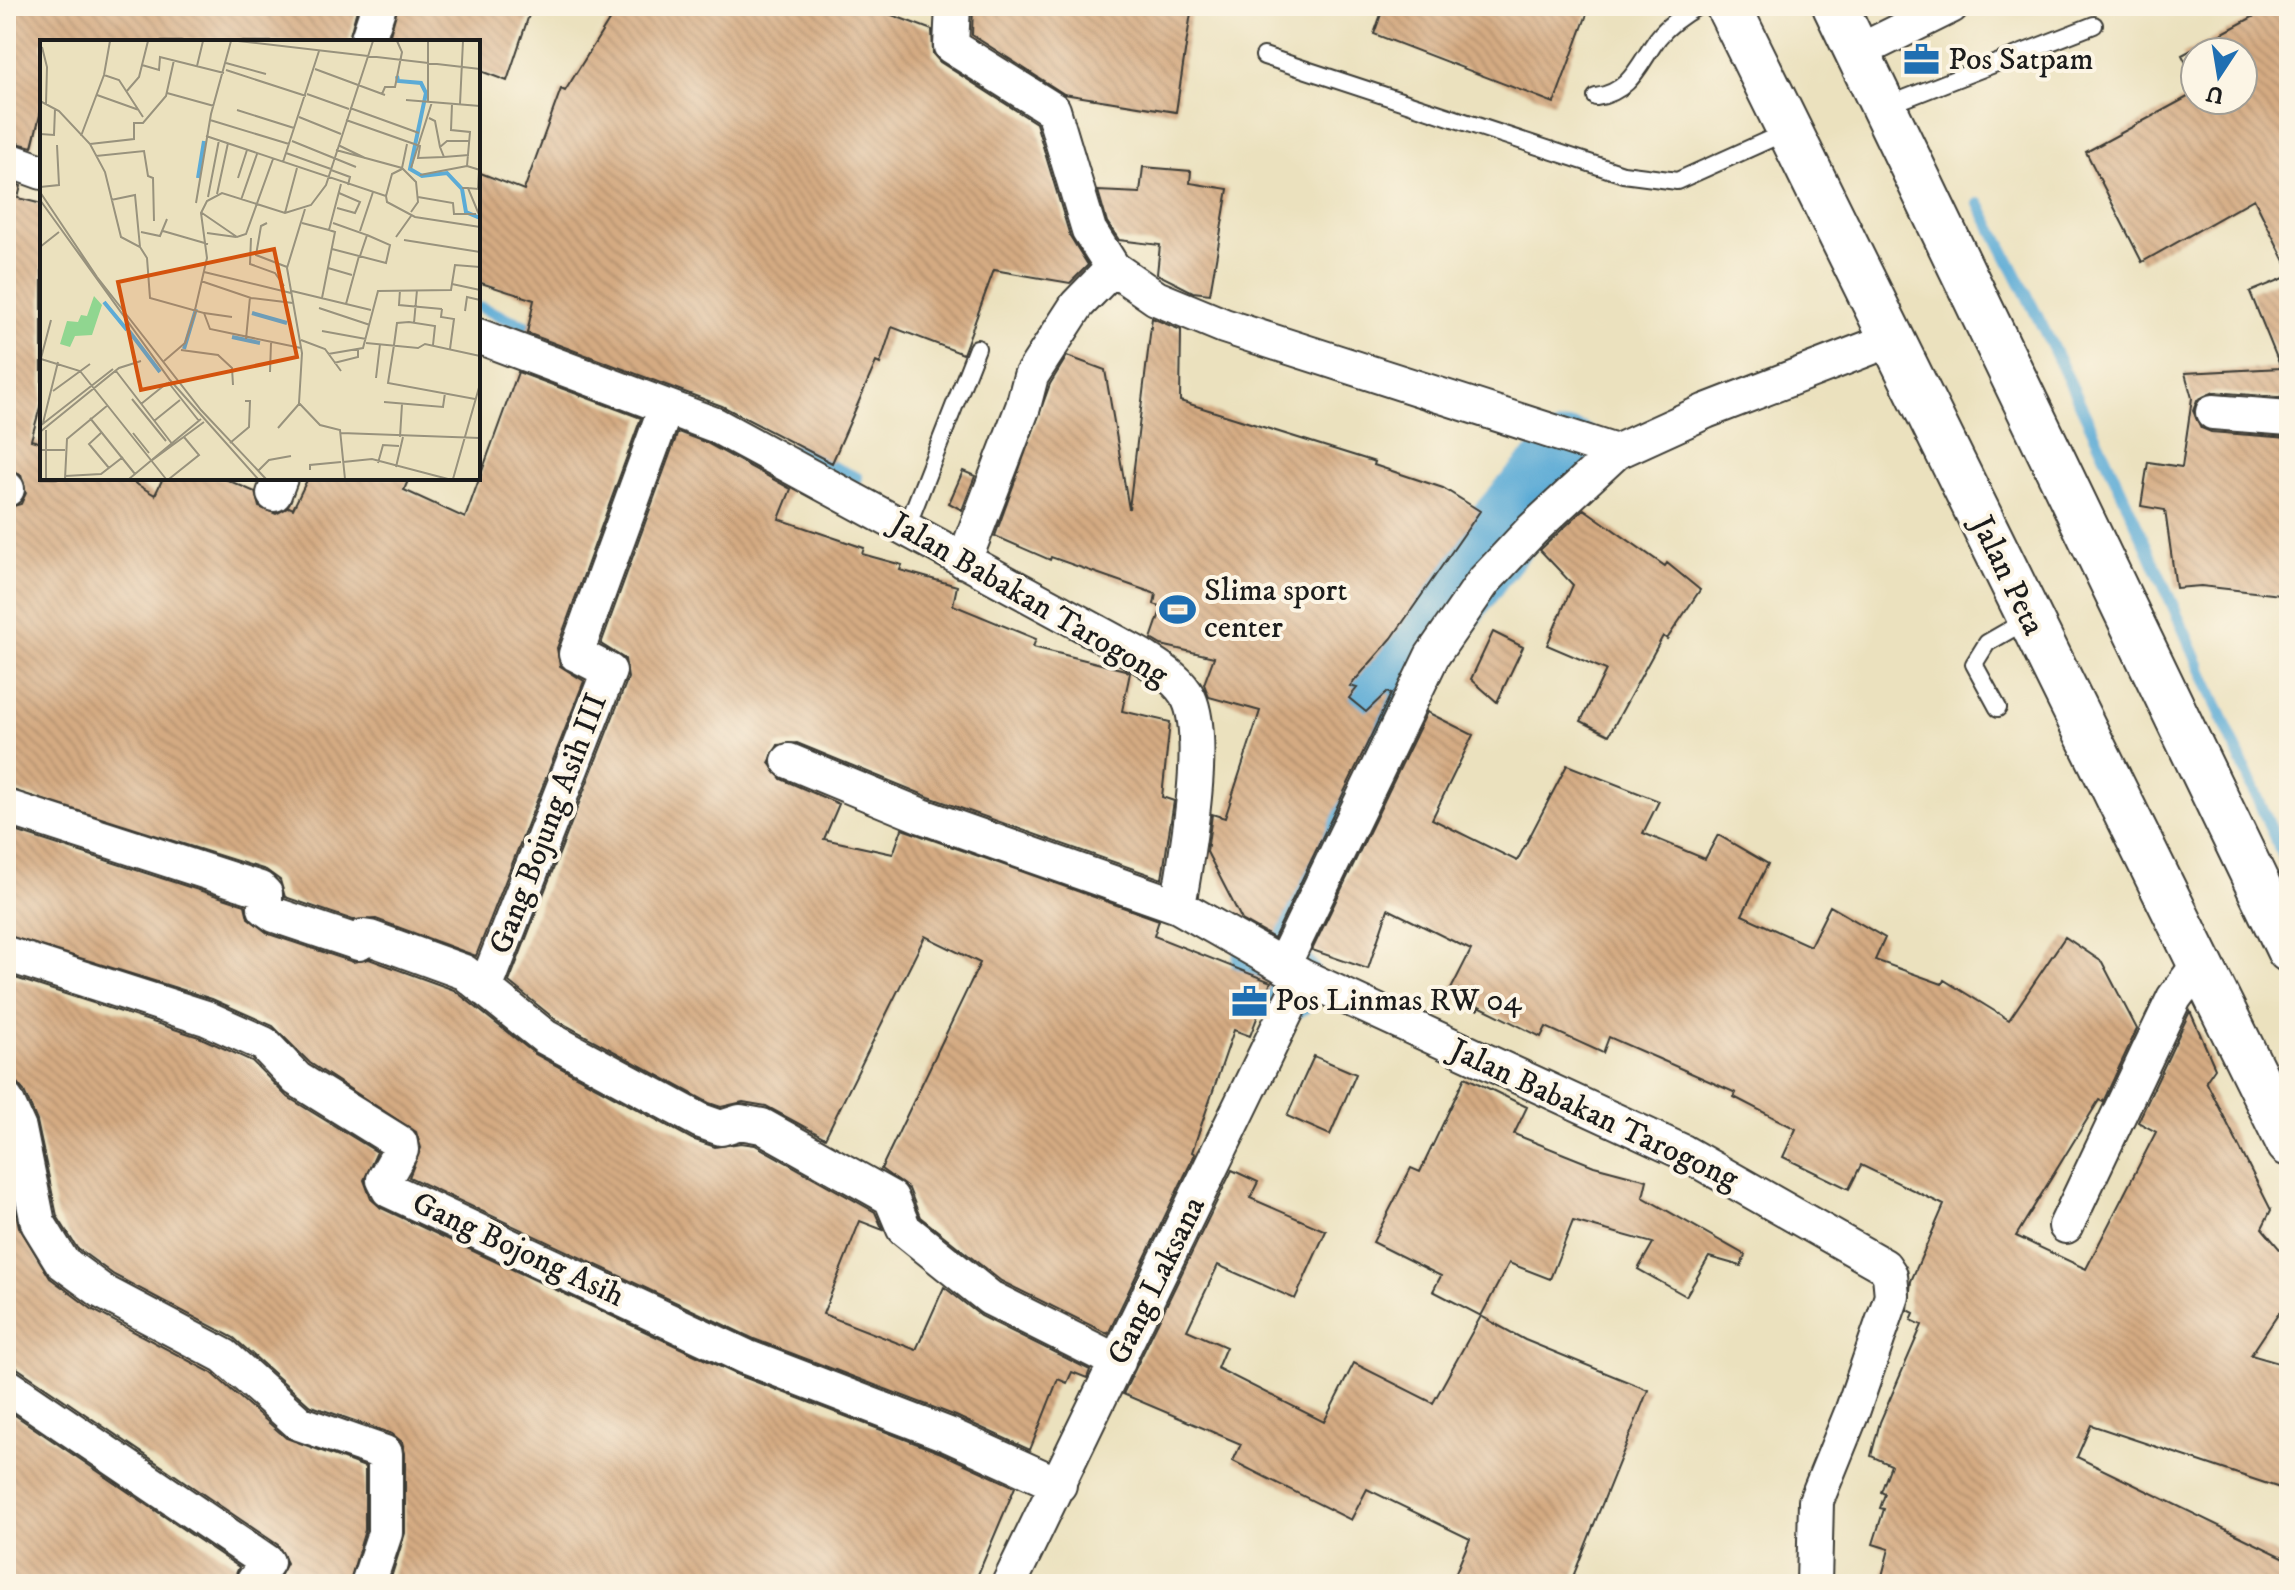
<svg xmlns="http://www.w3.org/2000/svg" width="2295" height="1590" font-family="'IM FELL DW Pica',serif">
  <defs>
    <pattern id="building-back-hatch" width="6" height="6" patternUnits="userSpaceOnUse" patternTransform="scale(2)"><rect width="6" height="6" fill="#d4aa82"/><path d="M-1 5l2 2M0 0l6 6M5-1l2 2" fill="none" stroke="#b59270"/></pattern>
  </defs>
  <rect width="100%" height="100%" fill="#fcf5e5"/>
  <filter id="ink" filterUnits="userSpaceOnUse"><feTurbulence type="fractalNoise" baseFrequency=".0125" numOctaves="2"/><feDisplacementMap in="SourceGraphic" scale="16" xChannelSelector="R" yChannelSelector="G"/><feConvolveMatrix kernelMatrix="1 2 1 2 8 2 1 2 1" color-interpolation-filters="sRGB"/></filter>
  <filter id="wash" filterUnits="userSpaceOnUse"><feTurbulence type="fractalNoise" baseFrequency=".006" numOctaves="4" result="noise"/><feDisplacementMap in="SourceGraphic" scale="32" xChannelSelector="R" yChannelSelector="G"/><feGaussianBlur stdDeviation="1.8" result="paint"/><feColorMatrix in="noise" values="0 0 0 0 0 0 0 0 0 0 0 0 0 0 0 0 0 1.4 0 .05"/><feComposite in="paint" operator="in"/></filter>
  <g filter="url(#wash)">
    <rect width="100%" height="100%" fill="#ebe1be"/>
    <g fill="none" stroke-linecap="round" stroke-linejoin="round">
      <!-- stream -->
      <path stroke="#5cabd6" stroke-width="12" d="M1979 204C2095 419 2191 647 2289 870
        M482 308 542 333
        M621 368 684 397
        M795 450 857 478"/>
      <!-- river -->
      <path stroke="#5cabd6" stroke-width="76" d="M1285 983 1270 963C1282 907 1307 857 1332 806 1394 677 1467 557 1571 458"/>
    </g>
    <g id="blocks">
      <!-- building -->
      <path fill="url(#building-back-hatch)" d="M6 6H358L348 42H42V107L32 147 6 140Z
        M398 6H532L507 81 478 70V42H388Z
        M618 6H868L932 30 933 54 940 62 1036 123 1070 236 1088 265 1070 283 994 270 963 354 892 327 880 364 876 362 832 463 722 406 527 333 534 300 478 282V172L524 190 561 89 565 91Z
        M973 6H1192L1176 112 1064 94 972 35Z
        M1384 6H1590L1554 103 1374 34Z
        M2273 6H2289V269L2254 199 2142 262 2086 152 2195 93V100H2243V52H2195V81L2182 55Z
        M1143 167 1191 171 1190 183 1228 189 1210 294 1193 292 1157 274 1160 245 1119 240 1107 222 1098 191 1140 193Z
        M6 180 21 186 18 198 42 204V400L31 440 42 443V478H126L155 495 163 478H223L255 492 259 507 276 514 289 507 293 509 308 478H409L404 490 465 518 518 372 641 418 557 648 560 666 584 681 476 956 376 919 353 920 285 897 280 880 266 870 6 788V508L21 504 26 493 21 475 6 469Z
        M2289 276V398L2214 392 2197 400 2193 411 2201 428 2211 432 2289 438V596L2201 586 2176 588 2165 510 2141 506 2148 462 2182 467 2192 398 2185 373 2281 368 2250 292Z
        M1152 318 1181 330 1180 401 1375 462 1374 465 1443 488 1480 511 1392 638 1350 686 1357 688 1349 698 1366 712 1387 692 1391 694 1274 938 1242 920 1207 852 1212 814 1225 818 1260 711 1209 697 1204 684 1214 657 1161 645 1151 639 1162 607 1154 604 1156 594 1051 557 1050 560 995 536 1050 384 1067 356 1105 370 1129 509Z
        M678 432 707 443 791 489 779 519 864 548 862 554 902 565 900 570 957 586 953 605 1036 639 1033 647 1125 670 1130 673 1122 711 1170 722 1162 797 1174 801 1162 879 929 797 797 743 778 745 769 763 781 779 839 804 824 839 893 854 902 829 1159 920 1154 936 1271 982 1250 1036 1234 1030 1192 1152 1195 1154 1108 1334 1001 1281 920 1217 909 1189 881 1169 980 963 925 936 825 1138 766 1106 743 1102 721 1107 709 1103 556 1020 509 982 628 678 625 659 601 644Z
        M963 471 975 476 962 510 949 503Z
        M1584 509 1665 566 1667 563 1700 590 1667 639 1663 636 1609 735 1581 721 1606 670 1547 645 1573 585 1540 550Z
        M1493 632 1523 647 1497 702 1471 679Z
        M1427 712 1473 735 1432 819 1517 861 1567 765 1659 801 1643 833 1705 859 1718 835 1768 864 1742 915 1810 946 1830 906 1885 938 1875 960 1942 984 1944 980 2009 1020 2065 937 2102 962 2137 1029 2103 1102 2099 1100 2016 1236 2086 1269 2156 1132 2138 1122 2190 1011 2215 1068 2206 1081 2271 1210 2262 1228 2289 1260V1298L2251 1355 2289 1366V1491L2091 1425 2077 1457 2289 1560V1584H1880L1889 1549 1873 1544 1884 1509 1880 1508 1885 1494 1881 1492 1891 1465 1871 1456 1880 1422 1922 1325 1911 1320 1914 1313 1908 1310 1911 1281 1944 1205 1861 1165 1849 1189 1783 1157 1796 1129 1734 1097 1736 1093 1666 1062 1609 1037 1603 1053 1546 1027 1541 1037 1479 1006 1478 1010 1448 995 1471 950 1388 909 1368 969 1312 950Z
        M6 828 245 905 248 918 269 934 353 962 369 959 454 990 535 1054 692 1139 715 1147 741 1143 755 1145 875 1212 883 1230 860 1221 823 1314 916 1350 944 1287 981 1316 1090 1370 1087 1378 1072 1372 1067 1383 1058 1379 1030 1450 956 1416 754 1339 409 1177 421 1148 416 1132 310 1063 273 1026 212 999 6 935Z
        M6 975 199 1037 252 1061 286 1096 377 1152 364 1180 371 1199 381 1208 738 1375 941 1453 1015 1487 974 1584H389L405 1533V1453L402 1442 392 1434 309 1405 234 1338 114 1275 77 1248 57 1216 37 1121 24 1091 17 1083 6 1080Z
        M1314 1056 1356 1074 1330 1135 1287 1116Z
        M1465 1077 1527 1107 1514 1134 1594 1166 1647 1180 1643 1197 1745 1255 1741 1266 1709 1257 1686 1296 1638 1269 1653 1243 1573 1221 1550 1279 1509 1263 1481 1316 1433 1291 1441 1276 1373 1242 1411 1168 1420 1172Z
        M6 1166 19 1227 50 1278 93 1310 212 1373 286 1438 365 1467V1530L349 1584H276L287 1563 278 1545 17 1368 6 1365Z
        M1232 1170 1258 1182 1250 1198 1326 1231 1295 1299 1218 1265 1187 1330 1226 1347 1217 1368 1324 1422 1354 1363 1433 1403 1481 1316 1525 1340 1648 1390 1570 1584H1451L1470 1539 1367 1489 1351 1520 1233 1461 1241 1444 1123 1394Z
        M6 1409 239 1567 232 1584H6Z"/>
    </g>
  </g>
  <g filter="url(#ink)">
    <use href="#blocks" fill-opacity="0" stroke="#3b3a34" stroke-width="2"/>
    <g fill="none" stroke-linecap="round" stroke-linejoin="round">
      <defs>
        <path id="lane" d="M1264 56 1623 174 1677 181 1788 131
          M1596 97C1631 92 1639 64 1658 38 1668 25 1684 14 1698 6
          M1886 106 2094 25
          M906 529 977 348
          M1998 708 1974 664 1987 643 2027 620"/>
        <path id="street" d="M953 6 951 46 1053 110 1089 230 1113 268 1156 298 1224 326 1616 452
          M367 42 379 6
          M1858 52 1951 6
          M6 159 42 172
          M478 336 715 425 1139 655C1157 667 1179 678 1189 699 1208 741 1186 859 1178 906L1303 977 1683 1152 1884 1266 1890 1275 1892 1296 1852 1412 1816 1501 1814 1584
          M2213 412 2289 418
          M6 488 7 489
          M274 494 280 478
          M964 561 1023 407 1031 376 1077 305 1113 268
          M789 761 922 816 1178 906
          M6 807 260 889 265 894V908L275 915 359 943 363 937 370 938 464 972 545 1037 701 1121 721 1128 740 1122 762 1126 891 1198 904 1229 990 1298 1118 1362
          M6 954 206 1018 264 1044 297 1079 400 1143 401 1150 384 1180 389 1190 746 1357 949 1435 1059 1485
          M1283 965 1432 656 1484 581 1532 530 1616 452 1706 411 1890 340
          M485 989 609 671 576 654 666 407
          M6 1100 19 1129 38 1223 62 1262 103 1292 224 1356 299 1423 385 1453V1533L368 1584
          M2066 1226 2174 998 2199 964
          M6 1385 267 1562 252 1584
          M1009 1584 1303 977"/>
        <path id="primary" d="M1728 6 2289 1144
          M1835 6 2289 950"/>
      </defs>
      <!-- lane casing -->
      <use href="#lane" stroke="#3b3a34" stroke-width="20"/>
      <!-- street casing -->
      <use href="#street" stroke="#3b3a34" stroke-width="38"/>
      <!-- primary casing -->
      <use href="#primary" stroke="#3b3a34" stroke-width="48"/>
      <!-- lane -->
      <use href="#lane" stroke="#fff" stroke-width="16"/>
      <!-- street -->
      <use href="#street" stroke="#fff" stroke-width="34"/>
      <!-- primary -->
      <use href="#primary" stroke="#fff" stroke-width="44"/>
    </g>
  </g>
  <!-- icons -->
  <defs>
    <symbol id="office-bare" viewBox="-9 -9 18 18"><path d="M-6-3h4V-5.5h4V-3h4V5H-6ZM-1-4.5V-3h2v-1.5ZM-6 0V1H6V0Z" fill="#1f6fb2" stroke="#fcf5e5" stroke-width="2.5" paint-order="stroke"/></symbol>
    <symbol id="stadium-bare" viewBox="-9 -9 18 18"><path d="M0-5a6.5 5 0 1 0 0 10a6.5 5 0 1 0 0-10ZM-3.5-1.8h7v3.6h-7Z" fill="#1f6fb2" stroke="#fcf5e5" stroke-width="2.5" paint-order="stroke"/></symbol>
  </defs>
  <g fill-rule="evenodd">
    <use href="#office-bare" x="1896" y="34" width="51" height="51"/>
    <use href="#stadium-bare" x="1152" y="584" width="51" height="51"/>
    <use href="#office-bare" x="1224" y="976" width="51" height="51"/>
  </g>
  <g text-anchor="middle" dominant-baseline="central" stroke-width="8" stroke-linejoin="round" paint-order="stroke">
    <!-- poi labels -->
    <g font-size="32" fill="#1c1c1c" stroke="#fcf5e5" text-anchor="start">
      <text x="1948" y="60">Pos Satpam</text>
      <text x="1204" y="591">Slima sport<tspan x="1204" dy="37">center</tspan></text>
      <text x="1275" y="1001">Pos Linmas RW 04</text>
    </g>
    <!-- street labels -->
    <g font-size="32" fill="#1c1c1c" stroke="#fcf5e5">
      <text transform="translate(2007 576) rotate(64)">Jalan Peta</text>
      <text transform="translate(1029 600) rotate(30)">Jalan Babakan Tarogong</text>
      <text transform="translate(549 824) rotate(-69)">Gang Bojung Asih III</text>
      <text transform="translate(1594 1115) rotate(25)">Jalan Babakan Tarogong</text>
      <text transform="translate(518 1250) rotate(25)">Gang Bojong Asih</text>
      <text transform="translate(1157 1281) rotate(-64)">Gang Laksana</text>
    </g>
  </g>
  <!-- overview -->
  <g transform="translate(40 40)">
    <rect width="440" height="440" fill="#ebe1be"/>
    <path d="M54 256 62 265 52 295 35 296 30 307 20 304 27 281 38 282 41 275 47 276Z" fill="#90d690"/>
    <path fill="none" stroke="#5cabd6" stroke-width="4" d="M357 36 358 41 381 43 386 53 370 129 382 136 407 133 422 149 426 172 440 178M158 138 164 101M64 262 87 290M212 273 247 283M89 291 120 332M192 297 220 303M144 309 156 269"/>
    <path fill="none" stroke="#98927d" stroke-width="2" d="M198 1 440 29M2 7 7 27 6 64M186 23 226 34M102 25 119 30 120 17 184 33M157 26 163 1M275 29 345 55M186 30 266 56M64 35 79 40 103 77M86 52 99 37 108 1M127 53 174 66M267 54 309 69M342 54 345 47H355L362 12 357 1M57 55 99 70M366 60 440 66M0 61 19 71 50 104 65 132 81 197 100 207 107 218 110 258 164 273 170 289 261 308M388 61V1M412 64 411 90 430 92 427 126 440 130M420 64 423 1M310 68 379 93M197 70 254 88M259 77 301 94M389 78 395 81 400 107M170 80 249 104M306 80 380 106 378 118 404 117M0 94 14 95 15 69M41 96 64 35 70 1M166 96 346 156 347 162 375 177 440 187M252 101 316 127M50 104 94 99V83H103L126 56 134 20M298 105 325 118M296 110 362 128 376 142 378 162 371 172M246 113 291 129M429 115 404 117 400 107 407 101H430M56 116 104 111 108 136 113 138 114 181M243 122 279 11M362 128 367 104M371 128 392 62M291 130 310 137 308 145M380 135 427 126M198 138 207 110M0 147 19 145 17 105M422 148H428L440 177M428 148 438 149 439 130M0 152 57 237 161 370 226 439M177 154 188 103M346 156 352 134 362 129M168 157 179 100M378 157 413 163 414 174H436M0 160 130 340 218 439M71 160 95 155 100 207M201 160 217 114M156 163 171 74 191 1M297 168 315 173 320 162 299 153M265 169 247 228 262 313 259 363 280 385 300 390 305 439M162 173 197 197 206 194 233 119M245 173 257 128M227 183 221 186 216 215 247 227M262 183 289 190 301 144M293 183 327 195 320 216M123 191 168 204M320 191 333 152M101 192 120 196 127 179M167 193 196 197M356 197 371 176M211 198 210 224 235 233 244 246M364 200 440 212M0 207 19 192M292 209 346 223 350 205 327 195M288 228 312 235M164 232 251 253M161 241 211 258 253 263M412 244 440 250M360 250 359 265 402 269M252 251 331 270M282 258 295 192 289 190M306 264 319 216M279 268 330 285M402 269 401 277 414 279 410 309M155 270 167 218 161 173 167 161 182 153 245 173 271 165 286 145 333 1M425 271 427 257 440 260M164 273 192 277M374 283 377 250M282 291 326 299M206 299 210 257M261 300 285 309 301 331M326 303 378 308 385 304 440 316M354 305 348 343 435 359M354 305 357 283 369 282 395 286 393 305M141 310 178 315 192 328 193 345M288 314 323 308 338 251 411 250 415 225 440 227M1 319 40 331 126 439M124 321 145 303 156 270M0 322 11 280M294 323 318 317V309M76 331 133 405M230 332 231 303M336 338 340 304M128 342 159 381M13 351 50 324M92 359 126 401M344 362 403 367 405 353M101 364 127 343M50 378 95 434M114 381 140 360M3 383 18 322M0 386 73 329M238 388 259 364M0 392 79 328 101 321M62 392 49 404 69 428M93 393 109 413M301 393 440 398M360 397 362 364M190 403 209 387 210 361H205M0 410H25M111 421 164 382M303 422 332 419 408 439M338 423 343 405 359 406M356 427 363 397M270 430V425L301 422M218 431 229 420 251 416M25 436 61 434 83 417M6 439V390M25 439 27 399 68 365M89 439 161 379M129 439 159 415 144 397M413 439 440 344"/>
    <path fill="#d4530e" fill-opacity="0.15" stroke="#d4530e" stroke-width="4" d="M234 209 257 317 101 350 78 242Z"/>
    <rect width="440" height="440" fill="none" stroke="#1c1c1c" stroke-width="4"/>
  </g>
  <!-- margin -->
  <rect width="2295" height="1590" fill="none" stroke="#fcf5e5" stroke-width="32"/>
  <!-- north arrow -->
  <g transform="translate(2219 76) rotate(192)"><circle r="38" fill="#fcf5e5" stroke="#a29e95" stroke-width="2"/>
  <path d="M0-6L14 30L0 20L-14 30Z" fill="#1f6fb2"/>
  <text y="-12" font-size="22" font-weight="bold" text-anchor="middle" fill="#1c1c1c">U</text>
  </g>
</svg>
